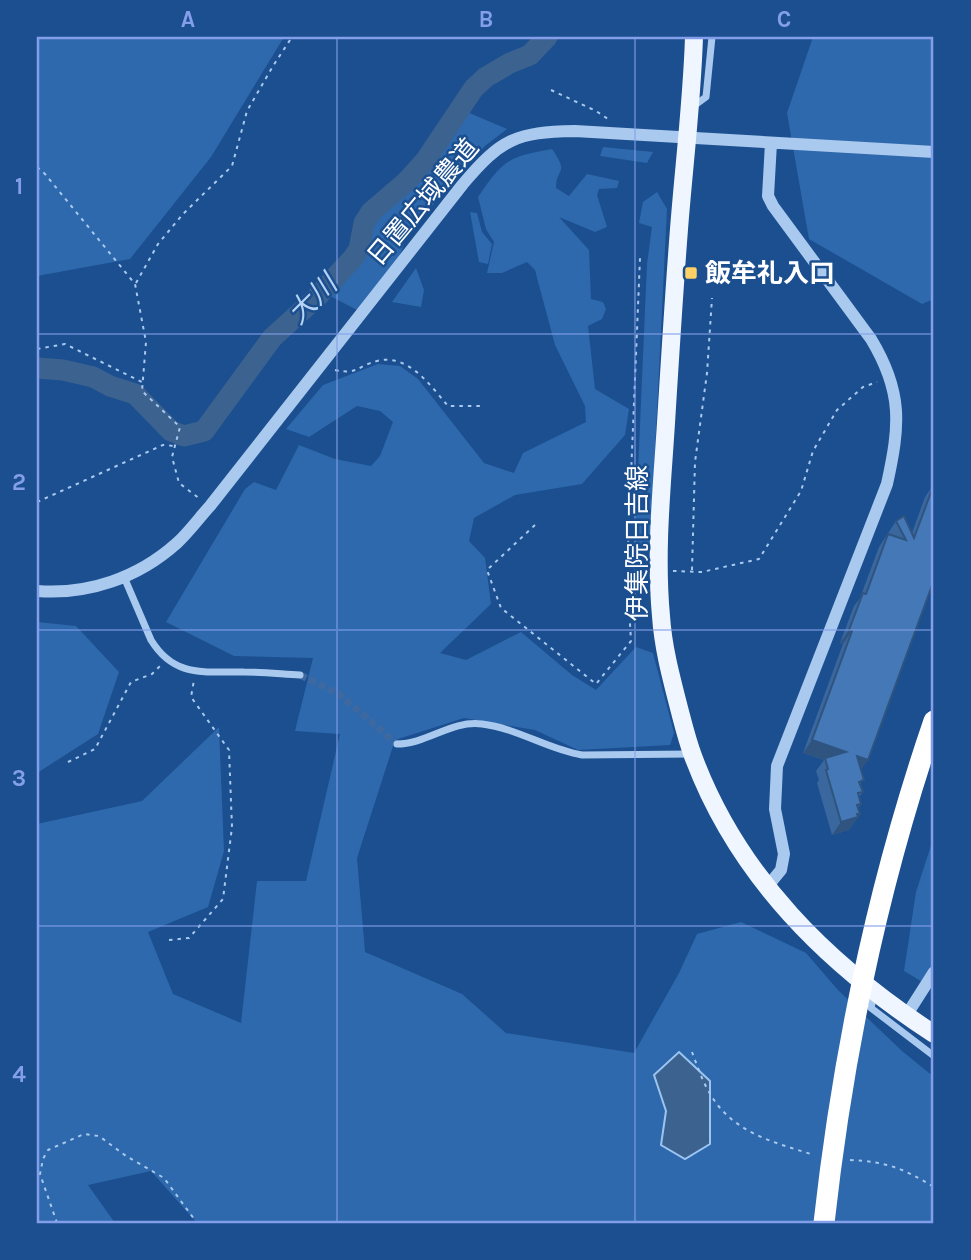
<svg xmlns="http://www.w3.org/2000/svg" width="971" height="1260" font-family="Karla,'Noto Sans JP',sans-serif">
  <rect width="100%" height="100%" fill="#1b4f8f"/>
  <!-- green -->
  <path fill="#2e69ad" d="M37 37H284L211 157 130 259 37 276Z
    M813 37H934V299L922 304 809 239 787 113Z
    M467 112 507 129 485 146 408 233 393 274 359 311 332 297 333 290 368 246 377 213 434 160Z
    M603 147 653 152 647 163 600 156Z
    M552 149C570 175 556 167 556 188L569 196 587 174 619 181 617 188 599 189 597 195 607 227 595 232 559 217 589 250 591 299 603 302 606 309 602 319 588 326 595 389 629 409 625 435 582 484 515 495 474 518 469 541 485 558 491 604 440 653 466 660 521 632 572 675 596 690 636 647 653 653 674 733 670 745 578 750 535 730 464 718 395 740 357 858 365 952 462 994 506 1033 634 1053 679 973 697 934 741 922 806 953 838 990 902 1051 934 1077V1223H197L151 1171 88 1185 115 1223H37V824L142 801 219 727 224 851 208 907 148 932 173 994 241 1023 257 881H306L340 734 295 731 313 658 234 656 166 622 245 489 254 482 276 490 299 445 335 459 371 466 380 456 393 422 380 411 357 406 309 437 286 429 323 385 378 364 400 366 418 379 484 463 514 473 523 453 586 422 585 406 555 345 535 270 527 262 502 273H487L494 242 486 229 478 197C504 159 508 157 552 149Z
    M657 192 667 209 650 552 635 541 647 264 652 227 639 223 643 202Z
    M470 212 477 213 482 232 492 244 488 264 479 262Z
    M416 268 424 290 421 307 392 302Z
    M37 622 76 626 119 672 98 734 37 773Z
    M934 836V989L904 971 916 892Z"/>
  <!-- water -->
  <path fill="#3c6290" stroke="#9cc4f0" stroke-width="2" d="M679 1052 710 1081V1144L685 1159 661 1145 666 1111 654 1075Z"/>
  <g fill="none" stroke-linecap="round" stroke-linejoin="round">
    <!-- river -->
    <path stroke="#3c6290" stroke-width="21" d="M37 368 63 370 93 377 110 386 135 394 171 431 184 436 204 431 272 338 316 298 353 258 359 249 364 223 371 212 406 182 425 161 474 88 486 77 510 63 530 55 547 37"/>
    <!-- minor-tunnel -->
    <path stroke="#3d69a0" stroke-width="7" stroke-dasharray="7 3.5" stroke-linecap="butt" d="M300 675 339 694 397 744"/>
    <!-- path -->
    <path stroke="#a9c9ee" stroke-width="2" stroke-dasharray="3.5 5" stroke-linecap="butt" d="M551 90 596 111 611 121
      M37 167 45 174 135 284 146 342 142 391 180 427 172 457 179 483 200 499
      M136 283 158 244 183 214 232 166 247 111 273 66 292 37
      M37 349 65 344 142 382
      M335 370C358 375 357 366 377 361 408 353 430 385 448 406H481
      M37 502 163 445 174 446
      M535 525 487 570 501 608 596 684 631 641 627 572 640 258
      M692 570 695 462 707 373 712 298
      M673 571 702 572 759 559 801 491 813 451 837 410 863 387 877 382
      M628 572H643
      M68 762 95 749 131 682 152 674 161 665
      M169 940 189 938 223 899 232 827 229 750 191 697 194 680
      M692 1052C697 1065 702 1080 709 1092 732 1133 773 1142 814 1155
      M850 1160C888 1162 902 1168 934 1187
      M57 1223 40 1174 43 1159 48 1150 84 1134 99 1136 126 1156 164 1178 197 1223"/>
    <!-- minor -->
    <path stroke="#a9c9ee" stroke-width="7" d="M691 108 706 97 712 37
      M124 577 151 640C175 679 206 671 244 672 263 672 281 674 300 675
      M397 744C427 744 451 720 482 724 517 728 549 750 582 755L692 754
      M874 994 871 1008 934 1056"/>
    <!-- tertiary -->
    <path stroke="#a9c9ee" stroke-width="12" d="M37 591C88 595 138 578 177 543 189 532 199 518 210 506L463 184C501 139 516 132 575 131L934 152
      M767 887 781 870 784 854 775 809 777 766 887 484C900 425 903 392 871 339L773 206 768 196 771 143
      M906 1016 934 972"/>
    <!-- primary -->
    <path stroke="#f0f6ff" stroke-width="18" d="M694 37C692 101 684 165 679 229 674 294 670 358 666 423 662 487 655 551 661 616 663 647 671 677 679 708 683 723 687 740 693 756 738 877 828 965 934 1034"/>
    <!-- motorway -->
    <path stroke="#fff" stroke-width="21" d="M824 1223C843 1052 878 884 934 721"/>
  </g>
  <!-- wall -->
  <path fill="#3a679d" d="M934 484 861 770V786L863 792 859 797 861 804 858 808 860 814 849 830 832 835 817 783 819 780 816 771 824 760 803 753 843 644 840 643 854 606 860 598 879 547 896 521 912 533 925 497Z"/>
  <!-- shaded-wall -->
  <path fill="#305480" d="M849 630 852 631 843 644 840 643Z
    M812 740 846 752 825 758 824 760 803 753Z
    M857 756 868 760 859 773Z
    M860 814 849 830 832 835 841 822Z"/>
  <!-- building -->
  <path fill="#4478b7" stroke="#305480" stroke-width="2" d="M934 484V580L868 760 857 756 864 780 859 782 863 792 858 793 861 804 857 805 860 814H857L858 817 841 822 826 770 828 769 825 758 846 752 812 740 852 631 849 630 863 593 866 594 888 534 906 540 896 521 904 516 914 538Z"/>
  <!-- grid -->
  <path fill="none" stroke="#839eea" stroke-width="2" stroke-opacity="0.55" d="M337 37V1223M635 37V1223M37 334H934M37 630H934M37 926H934"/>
  <!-- markers -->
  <rect fill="#ffd166" stroke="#1b4f8f" stroke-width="2.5" x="684" y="266" width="14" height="14" rx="3.5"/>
  <g text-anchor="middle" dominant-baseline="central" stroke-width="5" stroke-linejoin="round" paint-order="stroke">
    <!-- street labels -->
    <g font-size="26" fill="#fff" stroke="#1b4f8f">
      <text transform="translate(423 202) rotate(-50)">日置広域農道</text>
      <text transform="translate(637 543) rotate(-90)">伊集院日吉線</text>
    </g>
    <!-- poi labels -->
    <g font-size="26" font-weight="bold" fill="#fff" stroke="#1b4f8f" text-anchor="start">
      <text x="705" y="273">飯牟礼入口</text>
    </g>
    <!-- water labels -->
    <g font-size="28" font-style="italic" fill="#b5d3f5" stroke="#1b4f8f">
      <text transform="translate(312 299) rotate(-45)">大川</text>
    </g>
  </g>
  <!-- border -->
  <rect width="971" height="1260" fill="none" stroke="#1b4f8f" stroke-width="77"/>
  <rect x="38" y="38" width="894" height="1184" fill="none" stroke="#839eea" stroke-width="2.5"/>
  <g font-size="23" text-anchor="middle" font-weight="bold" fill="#839eea">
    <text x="188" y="27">A</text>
    <text x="486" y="27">B</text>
    <text x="784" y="27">C</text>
    <text x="19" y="194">1</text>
    <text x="19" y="490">2</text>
    <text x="19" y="786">3</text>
    <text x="19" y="1082">4</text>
  </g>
</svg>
